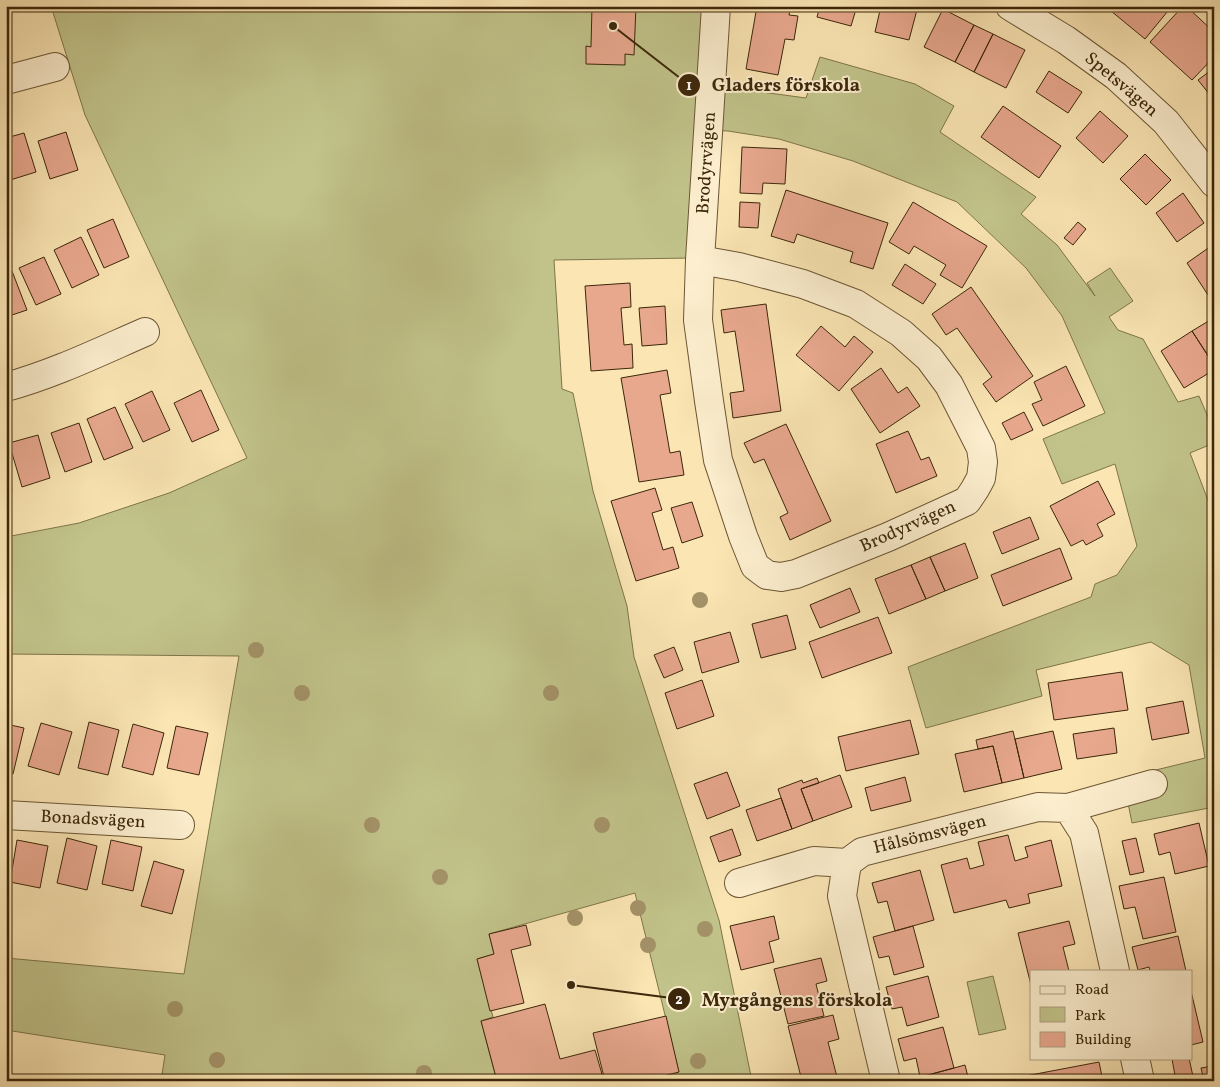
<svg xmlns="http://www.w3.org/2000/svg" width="1220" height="1087" font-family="Vollkorn,serif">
  <rect width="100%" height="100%" fill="#fae5b3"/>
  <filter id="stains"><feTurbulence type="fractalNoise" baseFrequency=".004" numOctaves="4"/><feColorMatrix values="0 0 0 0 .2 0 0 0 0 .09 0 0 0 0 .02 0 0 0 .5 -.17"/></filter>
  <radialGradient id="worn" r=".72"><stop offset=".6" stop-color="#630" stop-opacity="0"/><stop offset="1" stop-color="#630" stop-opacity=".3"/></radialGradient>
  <!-- green -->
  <path fill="#c1c38a" stroke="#7e754a" d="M51 6H705L702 84 806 98 820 57 915 84 954 106 940 132 1036 197 1021 214 1057 245 1095 296 1087 283 1110 268 1133 301 1109 317 1118 330 1143 339 1178 402 1199 396 1214 431V443L1190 453 1214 516V807L1132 823 1123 778 1205 758 1189 665 1151 642 1036 670 1042 696 926 728 908 667 1091 597 1095 584 1117 575 1137 546 1115 464 1062 484 1043 439 1105 413 1062 316 1026 268 957 202 853 161 779 139 728 131 701 130 692 258 554 260 562 389 573 393 593 491 627 606 634 657 719 920 752 1081H644L679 1072 635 893 489 934 494 954 477 959 493 1017 481 1021 497 1081H161L165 1055 6 1030V958L184 974 239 656 6 654V537L79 523 169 493 247 458 85 115Z
    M993 976 1006 1029 979 1035 967 982Z"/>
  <!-- building -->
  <path fill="#e8a88e" stroke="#3c270a" d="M592 6H636L634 55 625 54V65L586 64V46L591 47Z
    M757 6H791L789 15 798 16 794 40 785 39 778 75 746 69Z
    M820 6H857L851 26 817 17Z
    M881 6H918L909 40 875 32Z
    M1105 6H1172L1145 39Z
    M1183 6H1186L1214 32V57L1192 80 1150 42Z
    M943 9 974 25 955 62 924 47Z
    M974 25 993 34 974 72 955 62Z
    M993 34 1025 50 1006 88 974 72Z
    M1214 68V100L1198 80Z
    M1049 71 1082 92 1068 113 1036 92Z
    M1003 106 1061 146 1039 178 981 137Z
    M1100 111 1128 136 1103 163 1076 138Z
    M66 132 78 170 50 179 38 141Z
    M24 133 36 172 7 181 6 138Z
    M742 147 787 149 785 184 763 183 762 194 740 193Z
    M1145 154 1171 180 1146 205 1120 179Z
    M786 190 888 223 873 269 850 262 853 252 797 234 794 243 771 236Z
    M1183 193 1204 223 1177 242 1156 213Z
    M740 202 760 203 758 228 739 227Z
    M913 202 987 246 962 288 940 275 946 265 914 246 909 254 889 242Z
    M113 219 129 257 104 268 87 230Z
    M1078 222 1086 229 1073 245 1064 238Z
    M81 237 99 275 72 288 54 250Z
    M1214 244V291L1208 295 1187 263Z
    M44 257 61 294 36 305 19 268Z
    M905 264 936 284 923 304 892 285Z
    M12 271 27 310 6 317V273Z
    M630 283 631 307 621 308 624 345 632 344 633 368 591 371 585 286Z
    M971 287 1033 376 996 402 983 384 992 377 957 328 946 335 932 314Z
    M766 304 781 411 733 418 730 393 744 391 735 331 724 333 721 310Z
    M665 306 667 344 642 346 639 308Z
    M1212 319 1214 322V365L1192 331Z
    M821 326 845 347 854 336 873 352 839 391 796 355Z
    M1192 331 1214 365V370L1184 388 1161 351Z
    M1066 366 1085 406 1043 426 1032 404 1042 400 1034 382Z
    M881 368 898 393 907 387 920 406 880 433 851 389Z
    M667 370 671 393 660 395 670 453 680 451 684 475 639 482 621 378Z
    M201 390 219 430 192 442 174 403Z
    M152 391 170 430 143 442 125 404Z
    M115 407 133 448 104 460 87 419Z
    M1024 412 1033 430 1011 440 1002 423Z
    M79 423 92 462 65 472 51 433Z
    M786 424 831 521 790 540 780 517 788 513 764 459 754 463 744 443Z
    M908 431 921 460 929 457 937 476 896 493 876 444Z
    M38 435 50 478 22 487 9 443Z
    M6 462 12 489 6 490Z
    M1214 463V481L1208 465Z
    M1098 481 1115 514 1097 524 1103 536 1086 545 1083 540 1071 546 1050 506Z
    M655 488 662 510 652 513 663 550 673 547 679 568 636 581 611 501Z
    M692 502 703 536 682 543 671 508Z
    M1030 517 1039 539 1002 554 993 532Z
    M965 543 978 578 945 591 930 557Z
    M1060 548 1072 579 1003 606 991 575Z
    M930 557 945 591 926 599 911 565Z
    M911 565 926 599 889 614 875 579Z
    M850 588 860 612 820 628 810 605Z
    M787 615 796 649 761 658 752 624Z
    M878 617 892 653 822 678 809 642Z
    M730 632 739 662 702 673 694 642Z
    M674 647 683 670 664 678 654 655Z
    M1122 672 1128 710 1054 720 1048 683Z
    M702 680 714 716 677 729 665 693Z
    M1183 701 1189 733 1152 740 1146 708Z
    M910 720 919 754 846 771 838 737Z
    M89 722 119 730 108 775 78 768Z
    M41 723 72 732 59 775 28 766Z
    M6 724 24 728 13 774 6 773Z
    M133 724 164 733 153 775 122 767Z
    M176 726 208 733 199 775 167 768Z
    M1114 728 1117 753 1077 759 1073 734Z
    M1013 731 1024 778 1002 783 993 746 978 749 976 740Z
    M1053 731 1062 769 1024 778 1015 739Z
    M993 746 1002 783 964 792 955 754Z
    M727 772 740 806 707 819 694 784Z
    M840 775 852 807 813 821 801 789Z
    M905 777 911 801 871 811 865 788Z
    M817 778 819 783 801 789 813 821 792 829 778 789 802 780 803 783Z
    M781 798 792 829 757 841 746 810Z
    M1199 823 1209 866 1175 874 1170 852 1159 855 1154 834Z
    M732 829 741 855 719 862 710 837Z
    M1008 835 1015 861 1028 857 1025 847 1051 840 1062 886 1028 894 1030 903 1009 908 1006 900 954 913 941 865 967 858 970 869 984 865 978 842Z
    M67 838 97 846 87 890 57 883Z
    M1136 838 1144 872 1130 875 1122 841Z
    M17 840 48 846 40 888 10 882Z
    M111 840 142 847 133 891 102 884Z
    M154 861 184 870 172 914 141 906Z
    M920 870 934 920 895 931 887 901 878 903 872 883Z
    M1164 877 1176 932 1143 939 1135 907 1124 909 1119 886Z
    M774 916 779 939 769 942 774 962 741 970 730 926Z
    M1069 921 1075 944 1063 947 1069 971H1031V985L1018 933Z
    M526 925 531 945 511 950 524 1003 490 1011 477 959 494 954 489 934Z
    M913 926 924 967 894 975 889 956 879 958 873 937Z
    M1178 936 1186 971H1150L1149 967 1138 970 1132 947Z
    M821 958 827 981 816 984 824 1016 788 1024 774 969Z
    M928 976 939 1017 907 1026 902 1007 892 1009 886 987Z
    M1191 991 1203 1042 1191 1045Z
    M545 1004 560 1059 595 1050 604 1081H497L481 1021Z
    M833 1015 839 1039 828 1042 838 1081H802L788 1026Z
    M666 1016 679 1072 644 1081H605L593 1033Z
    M943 1027 954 1068 920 1077 916 1058 904 1061 898 1039Z
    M1214 1044V1081H1204L1201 1068 1213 1066 1209 1045Z
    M1177 1058H1189L1194 1081H1176L1172 1059Z
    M1099 1062 1103 1081H999Z
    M965 1065 969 1081H934L932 1074Z"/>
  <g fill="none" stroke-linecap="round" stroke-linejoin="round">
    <defs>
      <path id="minor" d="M1010 6 1066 40 1116 76 1166 122 1214 183
        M6 80 55 67
        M700 260 739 267 803 284 856 304 901 333 929 358 949 385 981 448 983 462 981 478 975 489 967 501 888 537 796 574 781 577 767 575 755 566 743 536 718 460 709 401 698 320 700 260 716 6
        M6 387C54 374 99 352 145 332
        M1068 808 1153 784
        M6 815 180 825
        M739 883 814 861 847 863
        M1135 1058 1140 1081
        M886 1081 842 896 847 863 862 852 1038 807 1068 808 1084 833 1115 971"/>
    </defs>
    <!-- minor casing -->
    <use href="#minor" stroke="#6c5634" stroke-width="30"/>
    <!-- minor -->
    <use href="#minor" stroke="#fceece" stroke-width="28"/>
  </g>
  <!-- trees -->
  <g fill="#a49268">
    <circle cx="700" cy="600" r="8"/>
    <circle cx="256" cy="650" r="8"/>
    <circle cx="302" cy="693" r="8"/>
    <circle cx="551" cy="693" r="8"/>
    <circle cx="372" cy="825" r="8"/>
    <circle cx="602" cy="825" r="8"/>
    <circle cx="440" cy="877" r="8"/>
    <circle cx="638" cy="908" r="8"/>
    <circle cx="575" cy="918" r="8"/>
    <circle cx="705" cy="929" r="8"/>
    <circle cx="648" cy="945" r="8"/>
    <circle cx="175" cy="1009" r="8"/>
    <circle cx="217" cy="1060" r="8"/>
    <circle cx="698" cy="1061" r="8"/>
    <circle cx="424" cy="1073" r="8"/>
  </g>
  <g text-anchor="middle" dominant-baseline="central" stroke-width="4" stroke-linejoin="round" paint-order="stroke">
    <!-- street labels -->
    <g font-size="18" fill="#3c270a" stroke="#fceece">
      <text transform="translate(1121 85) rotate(40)">Spetsvägen</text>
      <text transform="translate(707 163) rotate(-86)">Brodyrvägen</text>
      <text transform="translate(908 527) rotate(-24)">Brodyrvägen</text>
      <text transform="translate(93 820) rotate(3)">Bonadsvägen</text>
      <text transform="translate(930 835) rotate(-14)">Hålsömsvägen</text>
    </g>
  </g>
  <!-- callouts -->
  <path fill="none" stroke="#3c270a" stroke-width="2" d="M613 26L689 85M571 985L679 999"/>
  <g fill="#3c270a" stroke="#fceece" stroke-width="2">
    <circle cx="613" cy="26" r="5"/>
    <circle cx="571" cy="985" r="5"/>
    <circle cx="689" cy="85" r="12"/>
    <circle cx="679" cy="999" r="12"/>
  </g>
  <g font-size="15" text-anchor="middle" font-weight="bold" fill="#fff">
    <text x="689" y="90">1</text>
    <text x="679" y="1004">2</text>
  </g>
  <g font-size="19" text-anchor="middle" font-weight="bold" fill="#3c270a" stroke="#fceece" stroke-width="4" stroke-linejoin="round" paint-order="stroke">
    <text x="786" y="91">Gladers förskola</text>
    <text x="797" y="1006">Myrgångens förskola</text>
  </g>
  <!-- margin -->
  <rect width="1220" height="1087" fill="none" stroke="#fae5b3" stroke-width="25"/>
  <rect x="8" y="8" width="1205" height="1072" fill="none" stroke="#3c270a" stroke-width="2.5"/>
  <rect x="12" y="12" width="1195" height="1062" fill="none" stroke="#3c270a"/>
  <!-- legend -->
  <rect x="1030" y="970" width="162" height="90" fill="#fceece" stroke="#af9e80"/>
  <rect x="1040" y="986" width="25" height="8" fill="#fceece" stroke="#af9e80"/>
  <text x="1075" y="994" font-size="15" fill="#3c270a">Road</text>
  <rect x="1040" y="1007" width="25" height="15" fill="#c1c38a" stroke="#af9e80"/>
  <text x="1075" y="1020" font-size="15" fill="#3c270a">Park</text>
  <rect x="1040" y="1032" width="25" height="15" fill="#e8a88e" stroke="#af9e80"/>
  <text x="1075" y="1044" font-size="15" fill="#3c270a">Building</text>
  <rect width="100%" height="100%" filter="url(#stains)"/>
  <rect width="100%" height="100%" fill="url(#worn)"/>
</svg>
